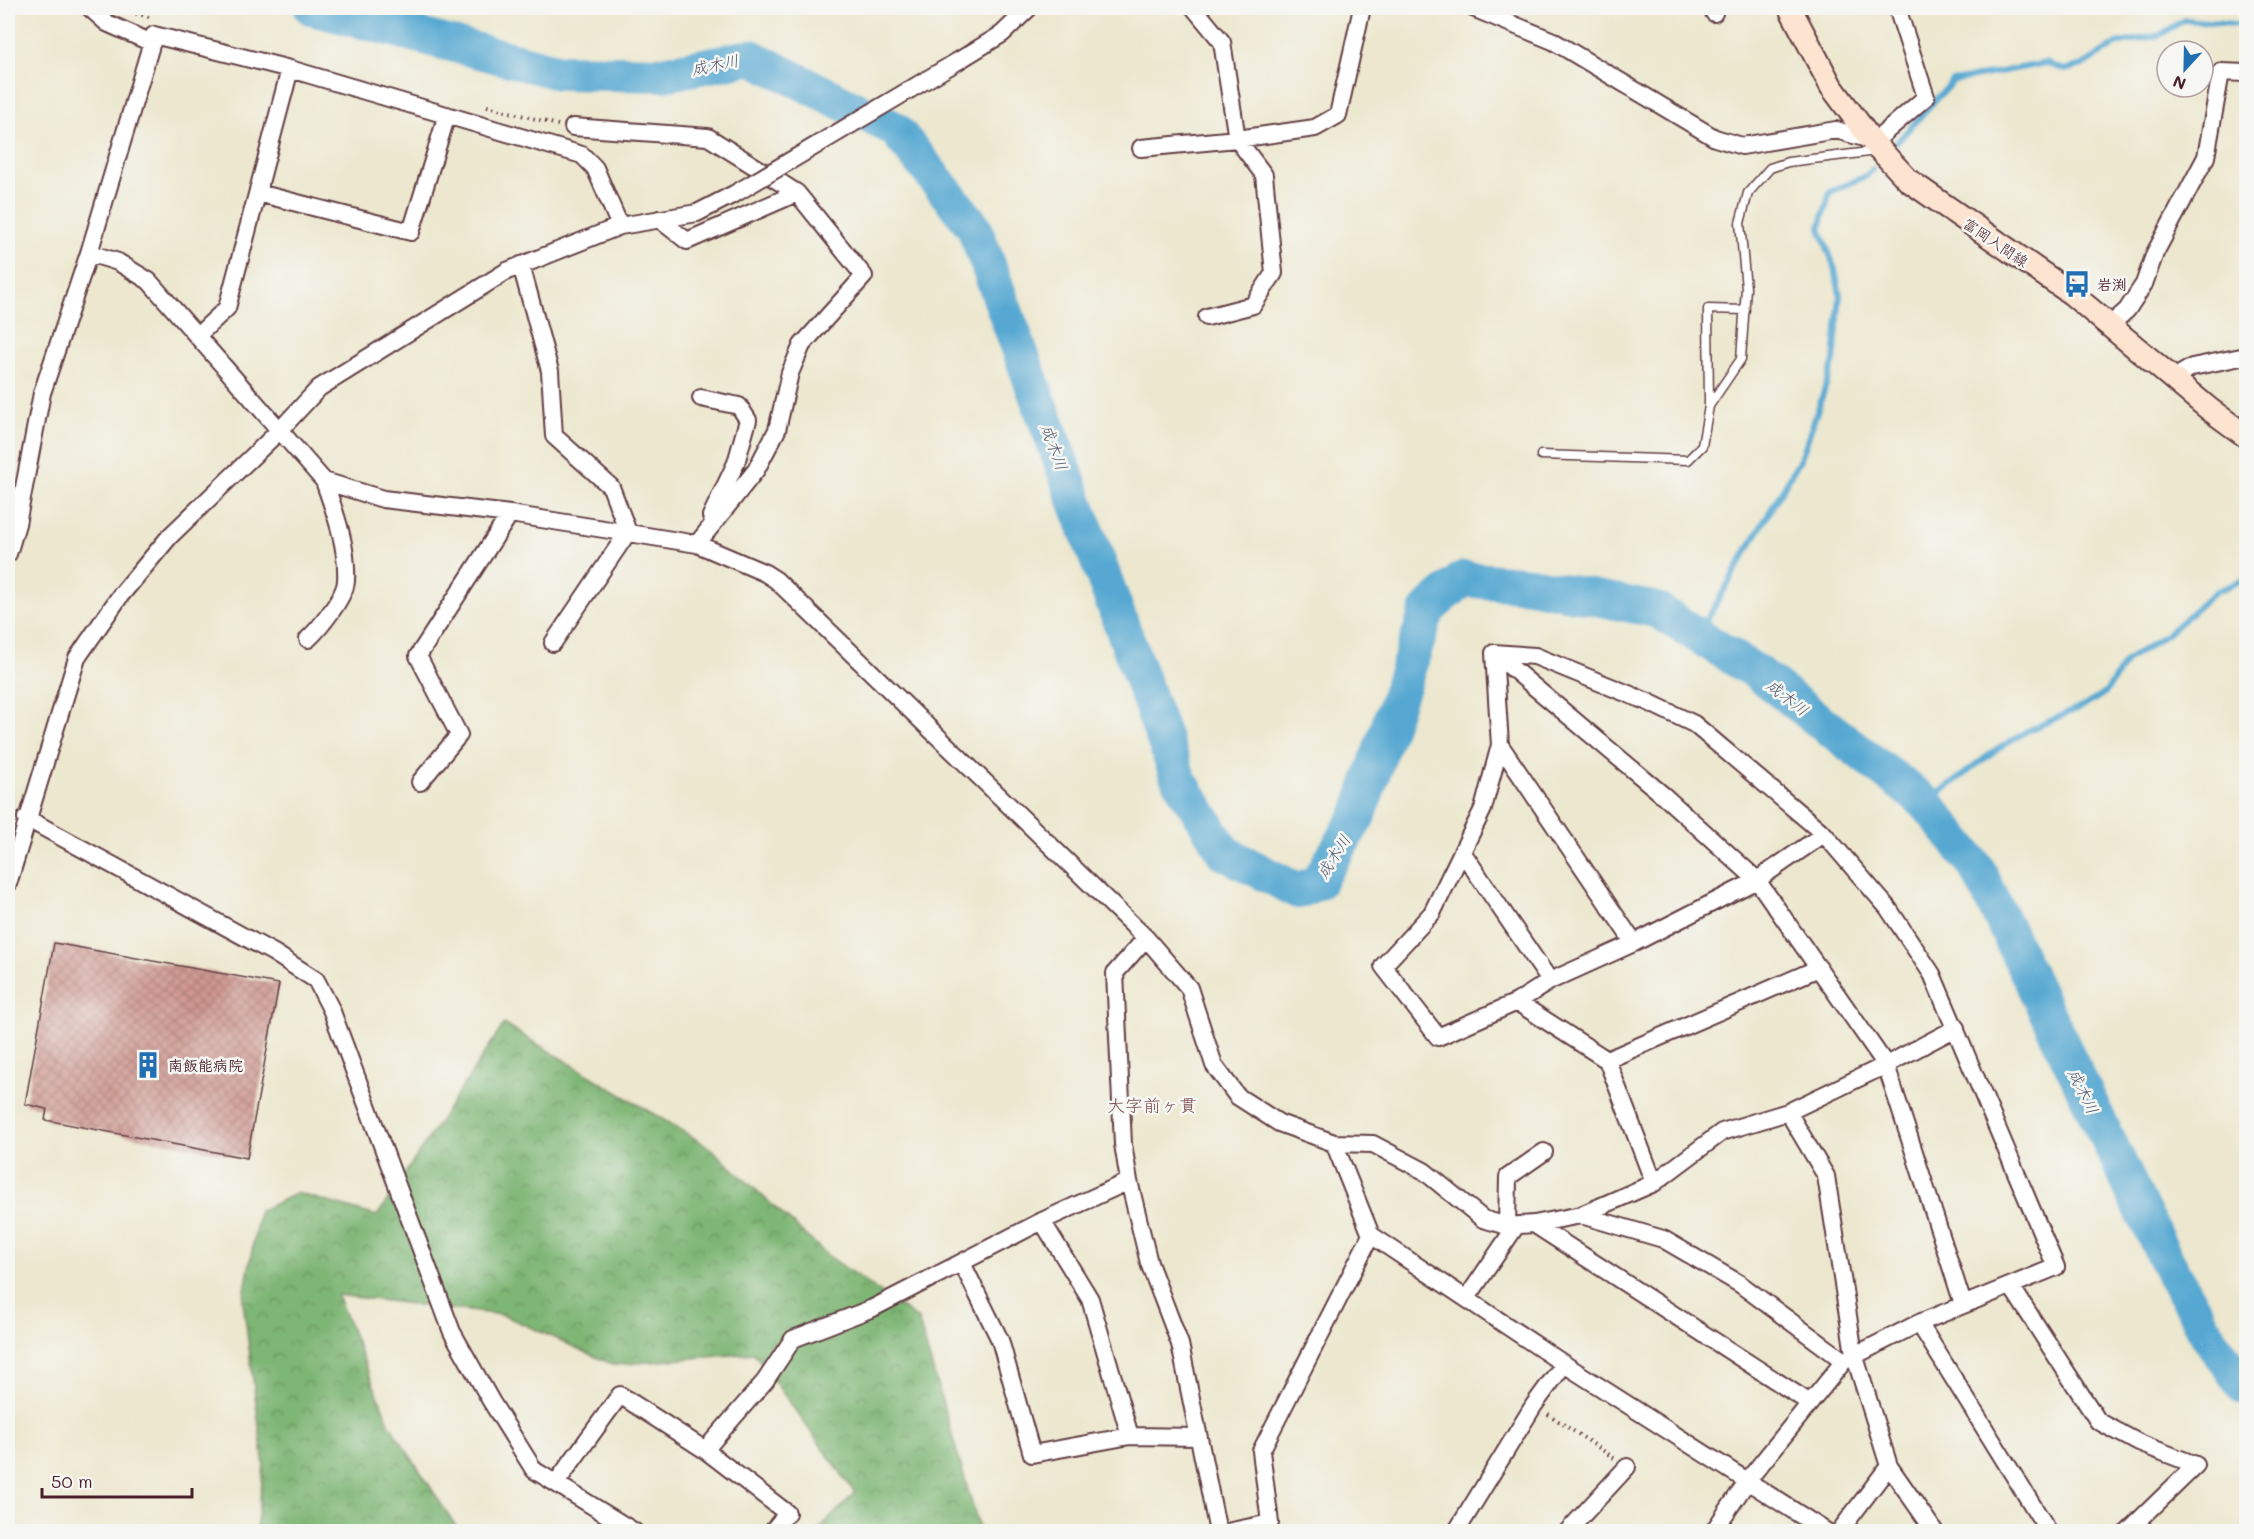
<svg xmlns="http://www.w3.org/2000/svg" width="2254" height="1539" font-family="Mali,'Klee One',sans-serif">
  <defs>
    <pattern id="forest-crowns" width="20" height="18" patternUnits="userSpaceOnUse" patternTransform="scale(1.5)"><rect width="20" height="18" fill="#7eb674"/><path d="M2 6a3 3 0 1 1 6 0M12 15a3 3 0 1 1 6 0" fill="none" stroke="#69935f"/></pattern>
    <pattern id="building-cross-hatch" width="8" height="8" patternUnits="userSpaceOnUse" patternTransform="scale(1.5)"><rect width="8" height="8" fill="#cf9790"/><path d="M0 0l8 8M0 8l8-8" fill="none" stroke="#aa7b76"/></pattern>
  </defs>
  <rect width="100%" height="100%" fill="#f6f6f2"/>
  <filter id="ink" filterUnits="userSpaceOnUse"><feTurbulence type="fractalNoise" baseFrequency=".0167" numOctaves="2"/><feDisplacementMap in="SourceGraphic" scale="12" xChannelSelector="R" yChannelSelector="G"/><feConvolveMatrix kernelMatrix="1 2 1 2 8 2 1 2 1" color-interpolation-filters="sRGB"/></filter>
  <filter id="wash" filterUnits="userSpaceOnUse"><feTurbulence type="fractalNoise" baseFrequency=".008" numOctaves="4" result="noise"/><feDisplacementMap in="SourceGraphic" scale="24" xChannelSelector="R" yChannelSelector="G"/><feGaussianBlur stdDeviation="1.35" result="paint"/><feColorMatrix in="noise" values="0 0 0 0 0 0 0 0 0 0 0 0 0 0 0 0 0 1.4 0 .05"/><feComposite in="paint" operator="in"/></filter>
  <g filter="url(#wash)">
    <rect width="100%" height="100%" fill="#ece7ce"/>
    <!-- forest -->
    <path fill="url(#forest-crowns)" stroke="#646a50" stroke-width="1.5" d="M504 1024 709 1147 826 1254 918 1319 980 1531H817L855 1493 754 1353 614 1365 503 1315 337 1295 390 1425 459 1531H256L264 1466 243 1301 259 1211 297 1193 377 1216Z"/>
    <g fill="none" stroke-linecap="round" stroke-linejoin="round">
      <!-- stream -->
      <path stroke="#57a8d2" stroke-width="6" d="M1897 142 1953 81 2046 63 2064 70 2083 65 2116 44 2160 35 2184 20 2235 24 2246 30
        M1698 635 1802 456 1834 361 1840 295 1835 269 1820 228 1830 192 1866 176 1873 169
        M1926 803 1993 752 2027 731 2086 705 2106 692 2126 661 2167 634 2215 592 2246 579"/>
      <!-- river -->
      <path stroke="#57a8d2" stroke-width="36" d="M312 8 559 72 663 74 751 57 895 129 974 227 1179 780 1225 853 1298 891 1318 882 1359 814 1428 609 1463 579 1530 585 1657 610 1756 672 1926 803 1977 868 2166 1260 2211 1341 2246 1389"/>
    </g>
    <g id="blocks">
      <!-- building -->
      <path fill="url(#building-cross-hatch)" d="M54 943 279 984 247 1158 45 1120 47 1109 25 1104Z"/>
    </g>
  </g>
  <g filter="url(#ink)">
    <use href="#blocks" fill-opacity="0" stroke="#623d43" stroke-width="1.5"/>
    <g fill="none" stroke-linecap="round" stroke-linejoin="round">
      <defs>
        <path id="lane" d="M1709 405 1708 309 1745 310
          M1541 455 1688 460 1702 446 1709 406 1741 359 1746 288 1740 223 1748 193 1770 168 1788 162 1877 151"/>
        <path id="street" d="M90 8 107 23 152 43
          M1194 8 1222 42 1237 139 1264 175 1274 273 1253 305 1207 317
          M1473 8 1553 41 1715 138 1742 146 1836 130 1871 140 1882 135 1926 97 1897 8
          M1712 8 1714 13
          M958 61 1002 34 1029 8
          M573 127 708 137 797 193
          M1141 148 1237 139 1315 128 1338 115 1362 8
          M258 193 411 232 447 115
          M659 219 687 241 797 193 864 276 802 345 790 373 777 430 756 470 697 544
          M89 253 118 262 149 281 324 481 383 499 510 514 697 544 765 573 776 580 1146 938 1189 988 1214 1065 1237 1096 1279 1123 1334 1143 1373 1144 1424 1171 1483 1219 1507 1226 1534 1224 1581 1215 1654 1183 1722 1132 1788 1112 1886 1065 1956 1028
          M521 265 550 371 554 436 611 487 628 532 553 643
          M2110 325 2127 310 2144 284 2155 253 2206 157 2221 72 2246 73
          M197 336 227 308 290 69
          M2174 378 2192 367 2246 356
          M701 398 739 406 748 420 736 463 711 516
          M8 554 17 524 42 393 89 253 154 35 290 69 582 155 595 168 620 226
          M308 639C319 629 345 597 346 581 348 547 335 512 324 481
          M1494 653 1535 656 1648 702 1694 724 1824 834 1888 908 1932 974 2056 1267 1919 1323 1844 1361 1748 1480 1713 1532
          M1494 653 1500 745 1483 809 1432 913 1383 966 1438 1037 1517 1002 1550 981 1634 943 1757 880 1824 834
          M1494 653 1663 795 1757 880 1886 1065 1963 1304
          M1500 745 1634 943
          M420 782 459 735 418 656 510 514
          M26 818 274 953 316 980 331 1009 452 1332 491 1401 534 1470 635 1532
          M1463 853 1550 981
          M8 884 77 658 120 596 170 536 280 430 319 388 507 271 620 226 697 213 736 193
          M1146 938 1115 973 1123 1144 1129 1181 1149 1263 1180 1344 1218 1532
          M1517 1002 1607 1060 1654 1183
          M1607 1060 1819 968
          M1788 1112 1826 1176 1854 1354 1889 1466 1935 1532
          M1334 1143 1371 1235 1564 1364 1827 1532
          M1581 1215 1663 1239 1740 1284 1844 1361
          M1042 1221 1090 1299 1130 1436
          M1534 1224 1810 1403
          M1507 1226 1508 1177 1544 1152
          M962 1263 1000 1340 1032 1454 1130 1436 1199 1437
          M2011 1286 2098 1421 2139 1443 2196 1465 2127 1532
          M1467 1298 1516 1226
          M1919 1323 2049 1532
          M705 1450 765 1381 793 1339 873 1308 1042 1221 1129 1181
          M556 1483 620 1395 705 1450 787 1513 772 1532
          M1227 1532 1270 1523 1261 1451 1371 1235
          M1456 1532 1534 1405 1564 1364
          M1567 1532 1627 1467
          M1839 1532 1889 1466"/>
        <path id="secondary" d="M1790 8 1831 86 1871 140 1908 180 2072 294 2209 409 2246 436"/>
      </defs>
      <!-- lane casing -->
      <use href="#lane" stroke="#623d43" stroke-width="11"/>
      <!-- street casing -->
      <use href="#street" stroke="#623d43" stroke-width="20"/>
      <!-- secondary casing -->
      <use href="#secondary" stroke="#623d43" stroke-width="26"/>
      <!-- path -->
      <path stroke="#623d43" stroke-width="4" stroke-dasharray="1.5 4.5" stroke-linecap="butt" d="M130 12 149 17
        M487 106 558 125
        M1548 1414 1614 1458"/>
      <!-- lane -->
      <use href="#lane" stroke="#fff" stroke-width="8"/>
      <!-- street -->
      <use href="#street" stroke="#fff" stroke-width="16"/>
      <!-- secondary -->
      <use href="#secondary" stroke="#fde4d0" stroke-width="22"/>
      <defs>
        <path id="street-bridge" d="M736 193 958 61"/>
      </defs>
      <!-- street-bridge casing -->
      <use href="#street-bridge" stroke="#623d43" stroke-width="20" stroke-linecap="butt"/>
      <!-- street-bridge -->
      <use href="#street-bridge" stroke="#fff" stroke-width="16"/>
    </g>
  </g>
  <!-- icons -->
  <defs>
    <symbol id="bus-bare" viewBox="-9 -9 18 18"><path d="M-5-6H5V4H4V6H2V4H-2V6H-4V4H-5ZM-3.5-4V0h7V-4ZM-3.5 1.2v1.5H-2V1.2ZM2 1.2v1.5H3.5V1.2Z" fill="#1f6fb2" stroke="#f6f6f2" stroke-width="2.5" paint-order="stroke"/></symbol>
    <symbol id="building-bare" viewBox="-9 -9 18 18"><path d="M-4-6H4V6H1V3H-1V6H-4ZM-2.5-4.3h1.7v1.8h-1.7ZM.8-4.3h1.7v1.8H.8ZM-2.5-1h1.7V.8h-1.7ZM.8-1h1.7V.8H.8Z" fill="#1f6fb2" stroke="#f6f6f2" stroke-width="2.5" paint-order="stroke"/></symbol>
  </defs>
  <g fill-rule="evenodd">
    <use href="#bus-bare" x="2058" y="265" width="38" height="38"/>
    <use href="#building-bare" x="129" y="1046" width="38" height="38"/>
  </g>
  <g text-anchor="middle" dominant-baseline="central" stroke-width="5" stroke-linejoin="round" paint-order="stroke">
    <!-- street labels -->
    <g font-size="15" fill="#4a1f2b" stroke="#f6f6f2">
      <text transform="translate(1996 242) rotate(34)">富岡入間線</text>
    </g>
    <!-- poi labels -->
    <g font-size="15" font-weight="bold" fill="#4a1f2b" stroke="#f6f6f2" text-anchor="start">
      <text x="2097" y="284">岩渕</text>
      <text x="168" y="1065">南飯能病院</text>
    </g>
    <!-- water labels -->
    <g font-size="16" font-style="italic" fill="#4f566e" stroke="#f6f6f2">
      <text transform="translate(715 64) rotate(-11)">成木川</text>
      <text transform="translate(1055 447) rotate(70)">成木川</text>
      <text transform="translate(1788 697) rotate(38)">成木川</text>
      <text transform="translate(1333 856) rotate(-58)">成木川</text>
      <text transform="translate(2084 1091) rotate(64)">成木川</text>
    </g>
    <!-- quarter labels -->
    <g font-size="18" fill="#79494e" stroke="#f6f6f2">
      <text x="1152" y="1105">大字前ヶ貫</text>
    </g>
  </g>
  <!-- margin -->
  <rect width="2254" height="1539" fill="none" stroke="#f6f6f2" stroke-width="30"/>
  <!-- north arrow -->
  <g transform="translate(2185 69) rotate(202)"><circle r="28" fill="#f6f6f2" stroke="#b1a0a2" stroke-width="1.5"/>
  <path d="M0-4.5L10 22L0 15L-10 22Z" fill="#1f6fb2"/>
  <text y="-9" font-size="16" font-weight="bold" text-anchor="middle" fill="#4a1f2b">N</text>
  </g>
  <!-- scale -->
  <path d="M42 1488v9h150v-9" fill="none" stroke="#4a1f2b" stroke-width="3"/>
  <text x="51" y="1488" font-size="18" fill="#4a1f2b" stroke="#f6f6f2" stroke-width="4.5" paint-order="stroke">50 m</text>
</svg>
